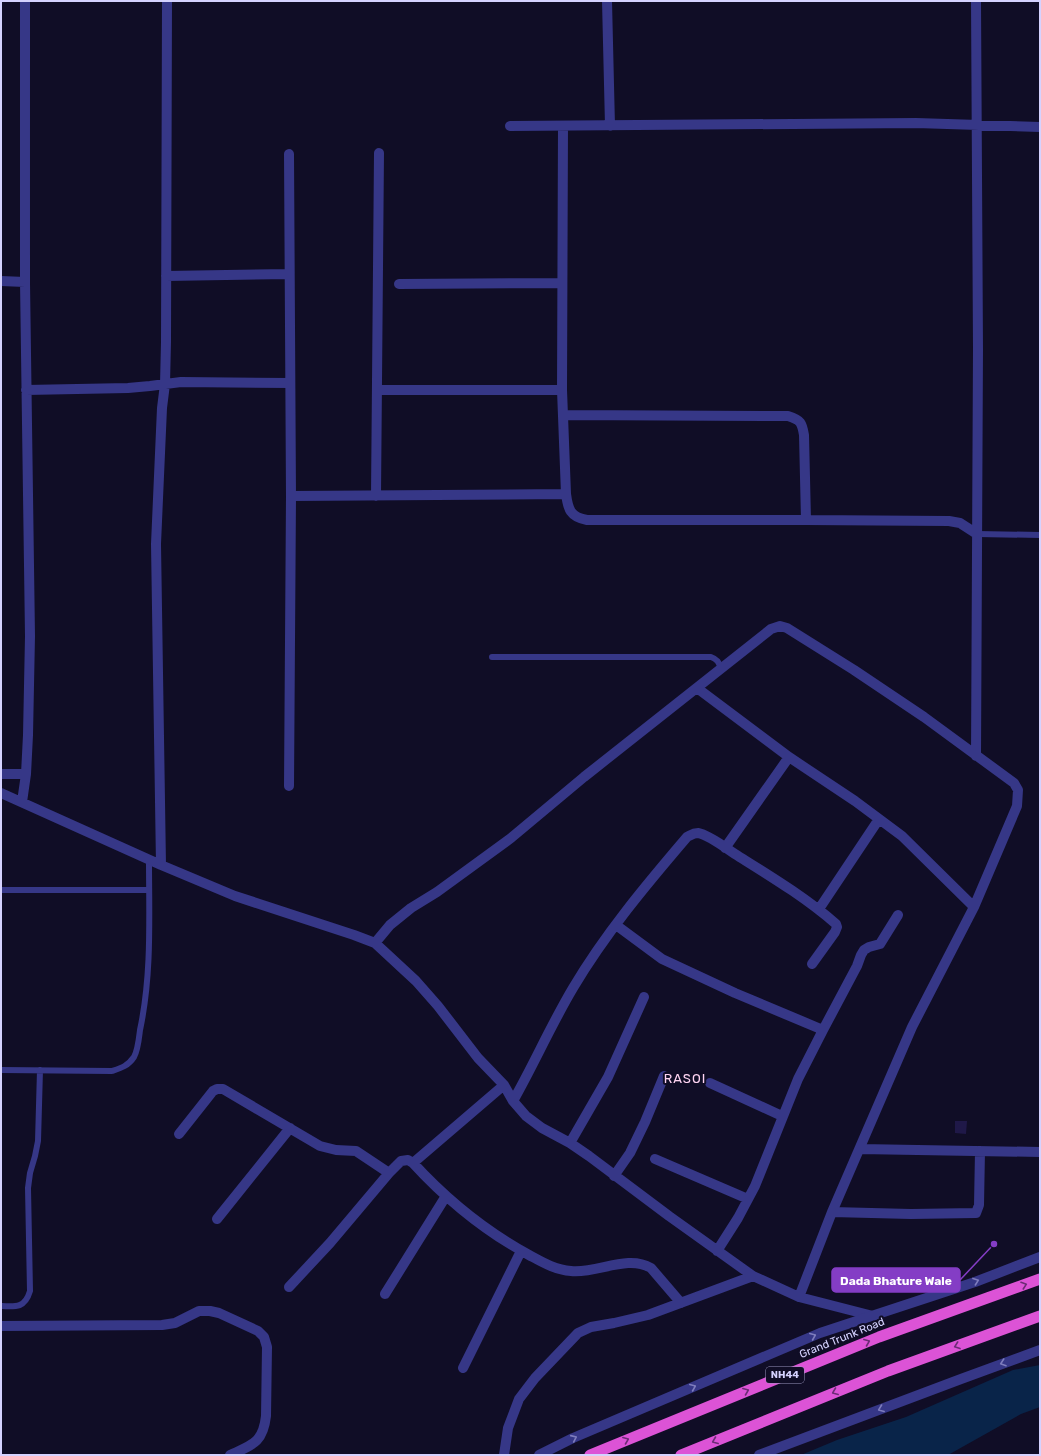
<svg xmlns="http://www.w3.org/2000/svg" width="1041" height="1456" font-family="Rubik,sans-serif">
  <rect width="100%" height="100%" fill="#100d26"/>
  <!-- water -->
  <path fill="#092449" d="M1040 1365V1407L1021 1414 948 1455H801L837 1440 906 1417 1013 1370Z"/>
  <!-- building -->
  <path fill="#1f1848" d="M955 1121H967L966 1134 955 1133Z"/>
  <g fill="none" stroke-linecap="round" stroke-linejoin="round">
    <!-- service -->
    <path stroke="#363787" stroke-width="6" d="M977 534 1040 535
      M492 657H711C717 659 719 662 721 669
      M1 890H149
      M1 1070 112 1071C121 1068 128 1066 134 1057 138 1050 139 1038 140 1030 152 974 149 916 149 860
      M1 1306C16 1307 25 1308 30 1291L28 1188 30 1173 35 1156 38 1141 40 1070"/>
    <!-- minor -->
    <path stroke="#363787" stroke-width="10" d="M607 1 610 126
      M976 1 978 349 976 756
      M510 126 916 123 1040 127
      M289 154 291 496 289 786
      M166 276 289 274
      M1 281 25 282
      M399 284 562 283
      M26 390 128 388 150 386 181 382 290 383
      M377 390H562L563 126
      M562 390 566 494C568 509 570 517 587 520H806L949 521 960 523 977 534
      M563 415 788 416C801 420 802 423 804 435L806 520
      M291 496 566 494
      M376 496 379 153
      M697 688 789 757 855 801 902 836 974 907
      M1 774H26
      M1 793 161 865 235 896 354 935 375 943 416 981 438 1006 478 1058 504 1085 513 1101 526 1116 542 1128 570 1143 589 1156 669 1216 753 1276 799 1297 873 1316
      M22 802 26 774 28 735 30 636 25 282V1
      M725 848 789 757
      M161 865 156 544 162 408 165 384 166 342 167 1
      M819 909 879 819
      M616 925 662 959 735 993 823 1030
      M375 943 390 925 411 908 437 892 511 838 584 777 771 629 780 626 787 628 854 670 924 717 1014 783 1018 790 1017 806 974 907 912 1027 832 1212 799 1297
      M710 1083 782 1116
      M513 1101C534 1064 551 1025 573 988 605 934 646 885 687 837 691 835 693 833 698 833 709 835 726 848 735 854 770 876 805 897 836 924L837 927 835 932 812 964
      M179 1134 213 1091 217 1089H223L320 1146 336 1150 356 1151 389 1173
      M570 1143 608 1077 644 997
      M860 1149 1040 1152
      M655 1159 748 1199
      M413 1163 504 1085
      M614 1176 630 1153 645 1122 664 1076
      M832 1212 911 1214 976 1213 979 1205 980 1151
      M217 1219 290 1128
      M717 1251 738 1218 755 1186 798 1079 823 1030 857 966 861 955 864 950 869 947 880 944 898 915
      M289 1287 330 1243 389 1173 401 1161 408 1160 413 1163C446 1199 485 1231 529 1255 542 1262 555 1270 571 1271 597 1274 627 1254 651 1268L681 1303
      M385 1294 446 1196
      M1 1326 162 1325 175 1323 199 1311H210L219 1313 258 1331 264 1337 267 1347 266 1416C263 1443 252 1445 230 1455
      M463 1368 521 1251
      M504 1455 508 1428 519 1399 535 1378 578 1333 591 1327 614 1323 648 1315 753 1276"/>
    <!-- tertiary -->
    <path stroke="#363787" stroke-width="10" d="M539 1455 573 1438 820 1333 975 1282 1040 1257
      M759 1455 961 1379 1040 1350"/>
    <!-- trunk -->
    <path stroke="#dc53d6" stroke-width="11" d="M590 1455 879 1337 1040 1279
      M681 1455 888 1371 1040 1316"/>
  </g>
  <!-- one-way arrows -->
  <defs><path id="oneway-chevron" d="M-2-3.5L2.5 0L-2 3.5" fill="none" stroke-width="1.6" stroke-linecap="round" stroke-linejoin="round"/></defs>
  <g stroke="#7e7dbd">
    <use href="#oneway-chevron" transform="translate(976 1281) rotate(-20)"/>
    <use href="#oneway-chevron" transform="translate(813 1336) rotate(-23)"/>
    <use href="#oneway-chevron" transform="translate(1003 1363) rotate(161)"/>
    <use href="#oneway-chevron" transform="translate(693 1387) rotate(-23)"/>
    <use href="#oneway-chevron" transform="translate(881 1409) rotate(159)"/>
    <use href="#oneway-chevron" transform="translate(574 1438) rotate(-24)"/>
  </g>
  <g stroke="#6c2c75">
    <use href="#oneway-chevron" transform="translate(1024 1285) rotate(-19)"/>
    <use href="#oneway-chevron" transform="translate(867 1342) rotate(-22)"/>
    <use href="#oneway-chevron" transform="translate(957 1346) rotate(160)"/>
    <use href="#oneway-chevron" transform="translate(746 1391) rotate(-22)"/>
    <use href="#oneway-chevron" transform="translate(835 1392) rotate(158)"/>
    <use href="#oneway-chevron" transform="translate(626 1440) rotate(-22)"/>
    <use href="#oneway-chevron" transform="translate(715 1441) rotate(158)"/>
  </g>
  <g text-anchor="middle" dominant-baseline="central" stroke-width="4" stroke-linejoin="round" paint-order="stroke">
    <!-- shield labels -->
    <rect fill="#100d26" stroke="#9a97be" stroke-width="1" x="766" y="1367" width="38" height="16" rx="3"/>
    <g font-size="10" font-weight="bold" fill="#d5d2ff">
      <text x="785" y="1375">NH44</text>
    </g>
    <!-- street labels -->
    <g font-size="11" fill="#d5d2ff" stroke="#100d26">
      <text transform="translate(842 1338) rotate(-22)">Grand Trunk Road</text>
    </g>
    <!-- quarter labels -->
    <g font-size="13" letter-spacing="1" fill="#ffd4f2" stroke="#100d26">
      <text x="685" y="1078">RASOI</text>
    </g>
  </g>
  <!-- callouts -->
  <path fill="none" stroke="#843dc5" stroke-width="1.5" d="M994 1244L960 1280"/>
  <circle fill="#843dc5" stroke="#100d26" stroke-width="1.5" cx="994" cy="1244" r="4"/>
  <rect fill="#843dc5" stroke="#843dc5" stroke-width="1.5" x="832" y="1268" width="128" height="24" rx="4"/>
  <g font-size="12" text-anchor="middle" font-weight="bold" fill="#fff">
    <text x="896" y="1285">Dada Bhature Wale</text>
  </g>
  <!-- border -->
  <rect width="1041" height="1456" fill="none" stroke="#d5d2ff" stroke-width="4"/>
</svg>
